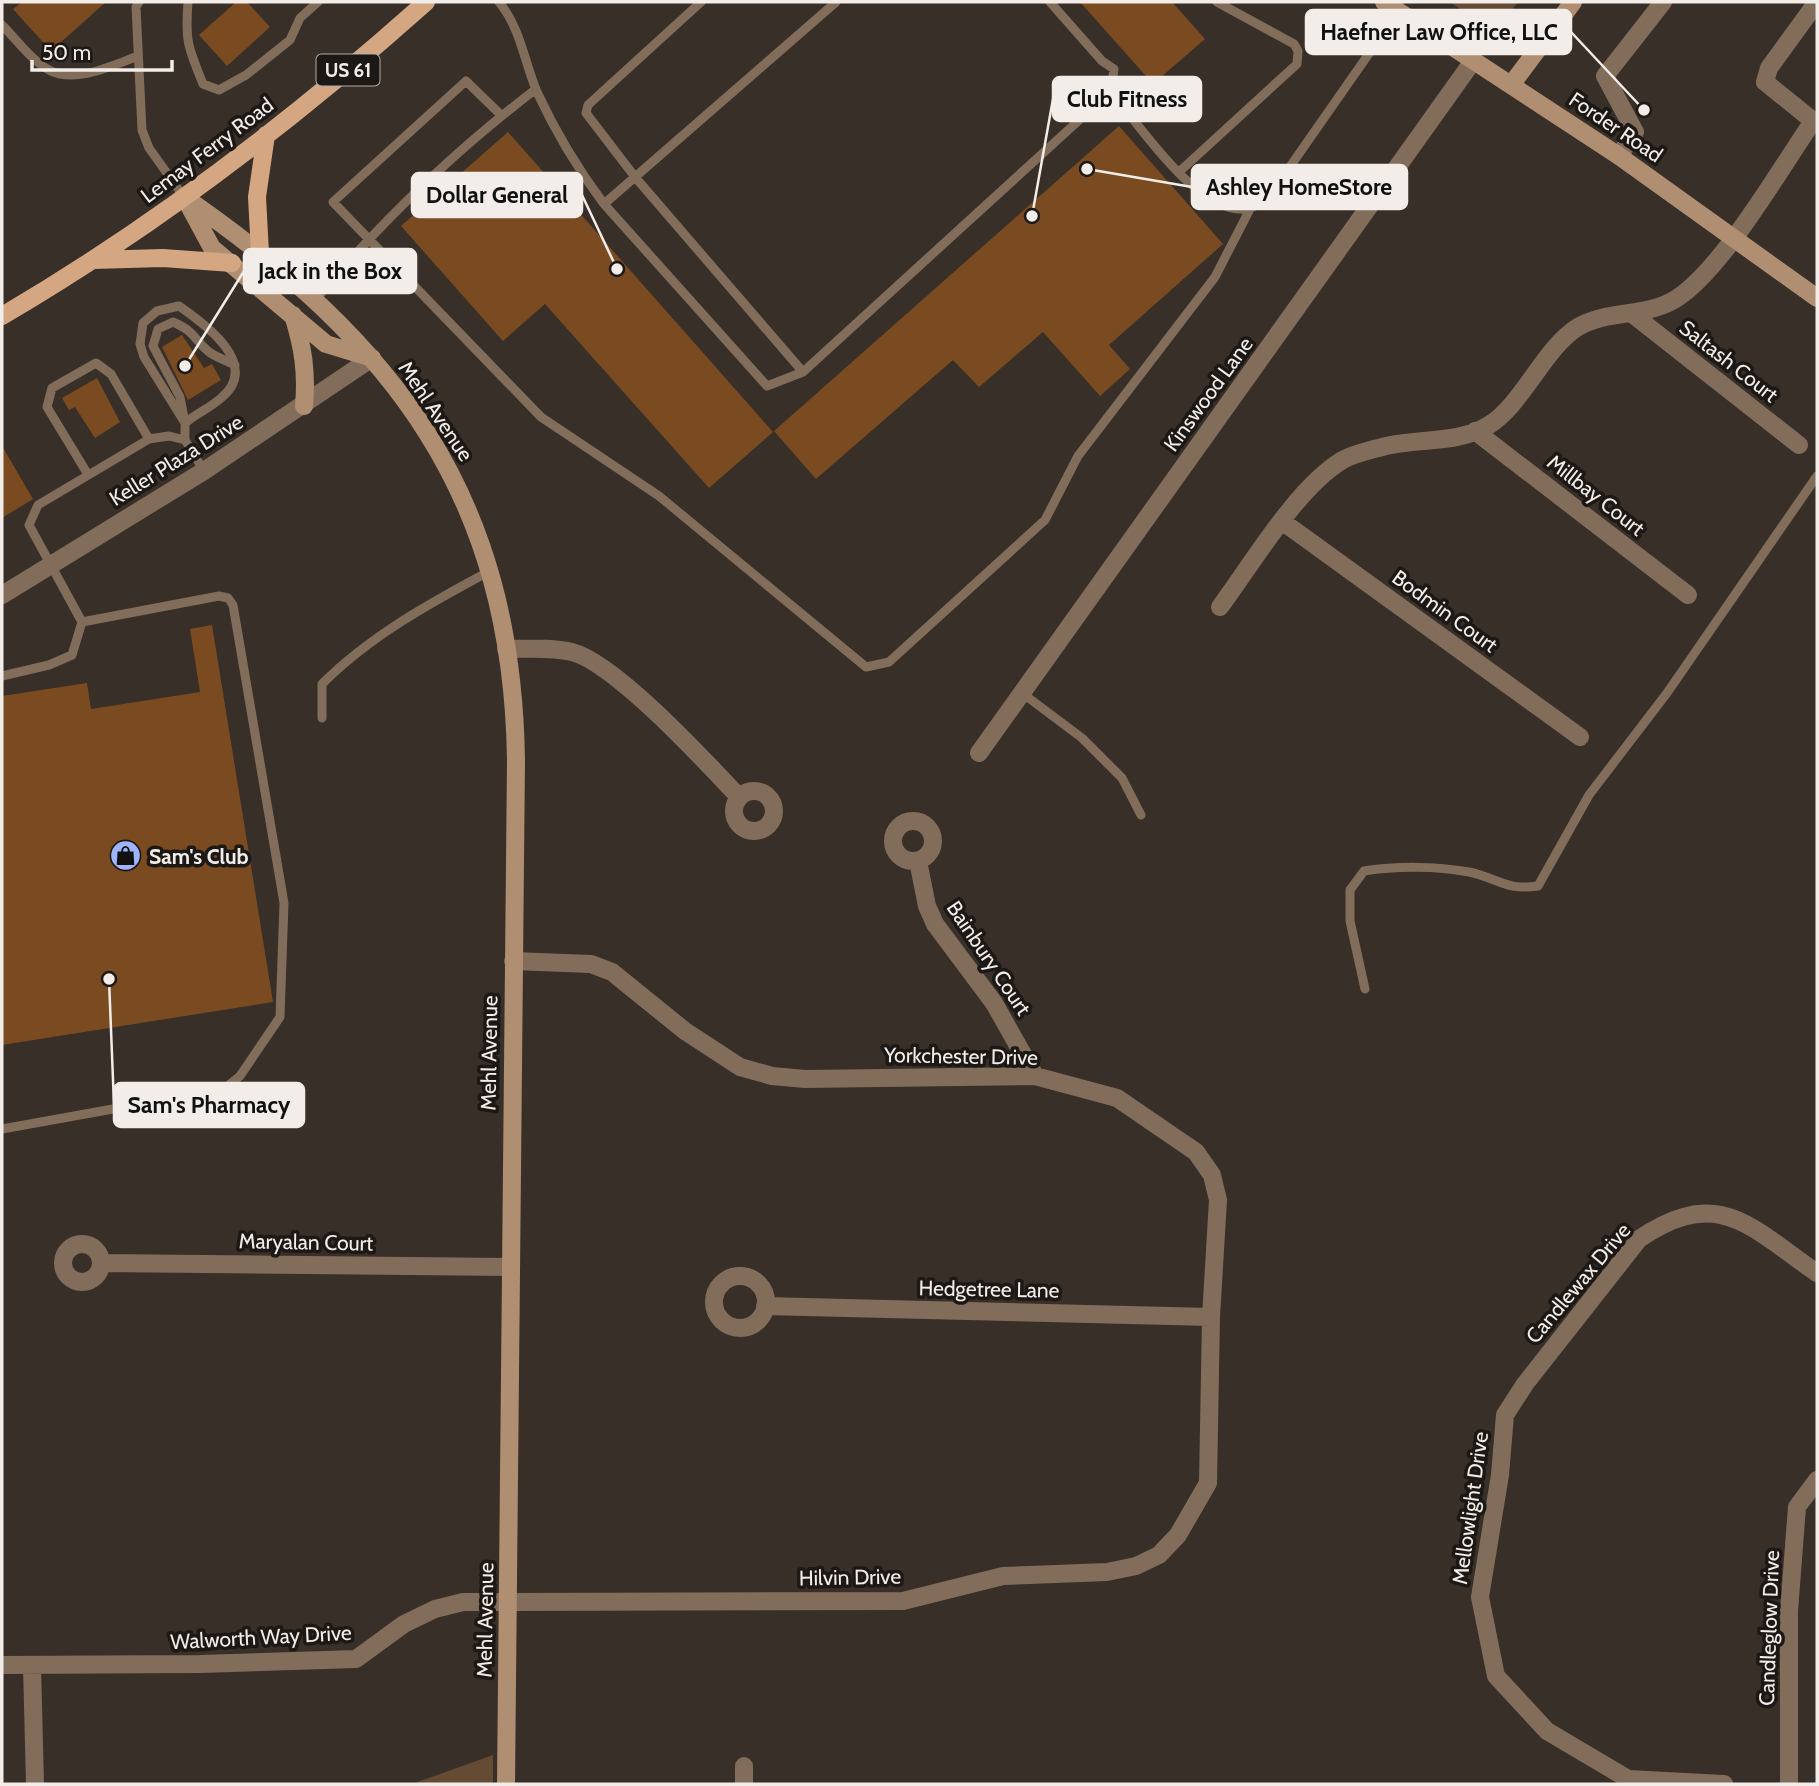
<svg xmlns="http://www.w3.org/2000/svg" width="1819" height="1786" font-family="Cabin,sans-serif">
  <rect width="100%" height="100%" fill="#372f28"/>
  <!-- green -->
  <path fill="#664b34" d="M1450 2H1518L1494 33Z
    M493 1755V1784H412Z"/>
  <!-- building -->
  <path fill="#7a4b20" d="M22 2H106L51 51 13 9Z
    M236 2H247L270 27 227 66 199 35Z
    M1080 2H1172L1205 39 1153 84Z
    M1119 126 1223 244 1109 345 1130 369 1100 396 1043 332 979 387 953 360 816 479 774 431Z
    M508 132 773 432 709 488 545 304 503 341 401 226Z
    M182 335 204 368 212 364 221 380 188 400 162 347Z
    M97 378 120 422 95 438 75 407 69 410 62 398Z
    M2 446 33 499 2 518Z
    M212 625 273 1002 2 1045V696L87 683 91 709 200 692 190 629Z"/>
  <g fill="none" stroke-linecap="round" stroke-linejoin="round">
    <!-- lane -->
    <path stroke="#826d5b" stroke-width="9" d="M139 2 136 7 142 130 149 148 184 197
      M188 2C185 41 188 47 203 84L219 90 246 75 290 40 300 18 318 2
      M499 2C521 29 524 61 537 92 556 133 577 168 604 204
      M701 2 588 105 586 113 635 177 803 372
      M836 2 604 204 767 386 803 372 1111 91 1114 69 1102 61 1050 2
      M2 25C16 39 31 60 49 70 75 84 114 65 138 56
      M1111 91C1139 125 1198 215 1247 209 1256 208 1266 197 1273 191L1398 12
      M501 115 466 81 333 202 541 417 659 496 866 667 889 662 1045 520 1078 456 1215 277 1250 209
      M1179 172 1297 64 1298 51 1294 44 1217 2
      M316 299C381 222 456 150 536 89
      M179 306C205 324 262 365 221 398 210 408 197 413 185 423L144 357 140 344 143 323 157 311Z
      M185 440V423L180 397 153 346 158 329 173 322C196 332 193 339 209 352 216 357 227 361 235 365
      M87 473 47 407 52 388 96 363 111 374 149 439
      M2 676 49 665 72 655 82 622 29 525 38 505 149 439 169 436 185 440 204 471
      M1022 693 1082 738 1122 778 1141 815
      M322 718V684C370 636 430 603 490 571
      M1365 989 1350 921V890L1364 871C1396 866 1436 866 1469 872 1498 878 1506 891 1538 886L1589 795 1667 693 1817 476
      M2 1129 224 1089 240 1076 280 1017 284 903 233 605 228 598 219 596 82 622"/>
    <!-- street -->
    <path stroke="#826d5b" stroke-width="18" d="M1817 2 1769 68 1765 82 1817 124
      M1619 156 1635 132 1605 76 1663 2
      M1631 313 1799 445
      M1475 431 1688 595
      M1283 522 1580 737
      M2 595 204 471 372 358
      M1220 607C1252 564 1296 489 1341 461 1354 453 1372 450 1386 446 1420 438 1458 444 1489 425 1522 405 1545 347 1578 327 1607 310 1645 317 1674 300 1721 272 1780 169 1813 121
      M506 649C527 649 551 647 572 652 615 663 706 762 739 797
      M979 753 1473 61
      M734 811a20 20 0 1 1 40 0a20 20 0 1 1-40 0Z
      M893 841a20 20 0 1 1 40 0a20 20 0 1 1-40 0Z
      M918 861 927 906 935 924 994 1003 1035 1076
      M63 1263a19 19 0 1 1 38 0a19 19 0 1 1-38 0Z
      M101 1263 510 1267
      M714 1302a26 26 0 1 1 52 0a26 26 0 1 1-52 0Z
      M765 1306 1211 1317
      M2 1665 200 1664 356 1659 404 1624 435 1609 463 1602 903 1601 1003 1576 1107 1572 1136 1566 1159 1555 1178 1535 1208 1483 1211 1317 1218 1200 1212 1175 1196 1152 1117 1098 1035 1076 805 1079 772 1076 740 1067 685 1031 612 972 591 964 513 961
      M32 1665 35 1784
      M744 1784V1766
      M1724 1784 1628 1779 1547 1731 1496 1676 1480 1597 1500 1475 1505 1415 1525 1384 1639 1239C1719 1185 1750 1227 1817 1273
      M1789 1784V1611L1797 1507 1817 1480"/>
    <!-- secondary -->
    <path stroke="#b08e71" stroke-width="18" d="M1384 2 1619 156 1817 298
      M1511 85 1573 2
      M184 197C395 343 512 495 516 760L506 1784
      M186 200 212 248 326 344 372 358
      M293 315C303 347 307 372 304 406"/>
    <!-- primary -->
    <path stroke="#d4a782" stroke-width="18" d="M260 253 257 197 266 135
      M93 260 163 258 232 263
      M2 316C154 227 295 119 426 2"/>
  </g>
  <!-- icons -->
  <defs>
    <symbol id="shop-disc" viewBox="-11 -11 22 22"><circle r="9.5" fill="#9eb4fd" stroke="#1c1815"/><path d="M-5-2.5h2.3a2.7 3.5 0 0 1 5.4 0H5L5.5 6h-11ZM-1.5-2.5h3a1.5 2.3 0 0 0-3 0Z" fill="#111"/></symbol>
  </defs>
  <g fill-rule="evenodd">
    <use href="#shop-disc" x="108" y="838" width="35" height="35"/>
  </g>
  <g text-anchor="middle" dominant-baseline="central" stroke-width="7" stroke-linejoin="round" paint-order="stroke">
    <!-- shield labels -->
    <rect fill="#1c1815" stroke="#b2ada9" stroke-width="2" x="316.5" y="54.5" width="63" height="31" rx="5"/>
    <g font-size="19" font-weight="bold" fill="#f2ede8">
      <text x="348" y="70">US 61</text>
    </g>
    <!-- street labels -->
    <g font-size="21" fill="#f2ede8" stroke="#1c1815">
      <text transform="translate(1616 127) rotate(34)">Forder Road</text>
      <text transform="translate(207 150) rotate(-37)">Lemay Ferry Road</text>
      <text transform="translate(1729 361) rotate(38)">Saltash Court</text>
      <text transform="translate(1208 394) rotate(-54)">Kinswood Lane</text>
      <text transform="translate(436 411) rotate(56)">Mehl Avenue</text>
      <text transform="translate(176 460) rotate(-32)">Keller Plaza Drive</text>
      <text transform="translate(1596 495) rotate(38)">Millbay Court</text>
      <text transform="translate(1445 611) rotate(36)">Bodmin Court</text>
      <text transform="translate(989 958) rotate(56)">Bainbury Court</text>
      <text transform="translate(489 1053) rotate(-89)">Mehl Avenue</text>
      <text transform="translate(961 1056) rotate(1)">Yorkchester Drive</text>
      <text transform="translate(306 1242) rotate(1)">Maryalan Court</text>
      <text transform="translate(1578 1283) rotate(-50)">Candlewax Drive</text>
      <text transform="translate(989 1289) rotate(1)">Hedgetree Lane</text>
      <text transform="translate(1470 1508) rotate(-82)">Mellowlight Drive</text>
      <text transform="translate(850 1577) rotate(-1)">Hilvin Drive</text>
      <text transform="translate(485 1620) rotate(-89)">Mehl Avenue</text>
      <text transform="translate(1769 1628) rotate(-88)">Candleglow Drive</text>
      <text transform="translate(261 1637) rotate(-3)">Walworth Way Drive</text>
    </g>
    <!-- poi labels -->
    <g font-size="21" font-weight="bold" fill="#f2ede8" stroke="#1c1815" text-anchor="start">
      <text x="149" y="856">Sam's Club</text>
    </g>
  </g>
  <!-- callouts -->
  <path fill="none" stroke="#f2ede8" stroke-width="2.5" d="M1644 110L1571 32M1032 216L1053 99M1087 169L1192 187M617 269L582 195M185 366L244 271M109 979L114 1105"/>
  <g fill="#f2ede8" stroke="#1c1815" stroke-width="2.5">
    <circle cx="1644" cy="110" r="7"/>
    <circle cx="1032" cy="216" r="7"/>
    <circle cx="1087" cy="169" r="7"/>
    <circle cx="617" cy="269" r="7"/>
    <circle cx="185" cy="366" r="7"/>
    <circle cx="109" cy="979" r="7"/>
  </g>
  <g fill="#f2ede8" stroke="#f2ede8" stroke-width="2.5">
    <rect x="1306" y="10" width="265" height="44" rx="7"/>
    <rect x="1053" y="77" width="148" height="44" rx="7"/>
    <rect x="1192" y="165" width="215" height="44" rx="7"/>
    <rect x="412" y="173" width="170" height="44" rx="7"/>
    <rect x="244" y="249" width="172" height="44" rx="7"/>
    <rect x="114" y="1083" width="190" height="44" rx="7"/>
  </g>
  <g font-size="23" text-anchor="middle" font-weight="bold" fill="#111">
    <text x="1439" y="40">Haefner Law Office, LLC</text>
    <text x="1127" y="107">Club Fitness</text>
    <text x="1299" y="195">Ashley HomeStore</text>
    <text x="497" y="203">Dollar General</text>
    <text x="330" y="279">Jack in the Box</text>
    <text x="209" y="1113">Sam's Pharmacy</text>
  </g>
  <!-- border -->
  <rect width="1819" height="1786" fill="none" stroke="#f2ede8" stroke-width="7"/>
  <!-- scale -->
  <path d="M32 60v10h140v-10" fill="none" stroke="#f2ede8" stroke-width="3.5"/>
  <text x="42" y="60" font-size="21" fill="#f2ede8" stroke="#1c1815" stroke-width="5" paint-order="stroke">50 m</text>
</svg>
